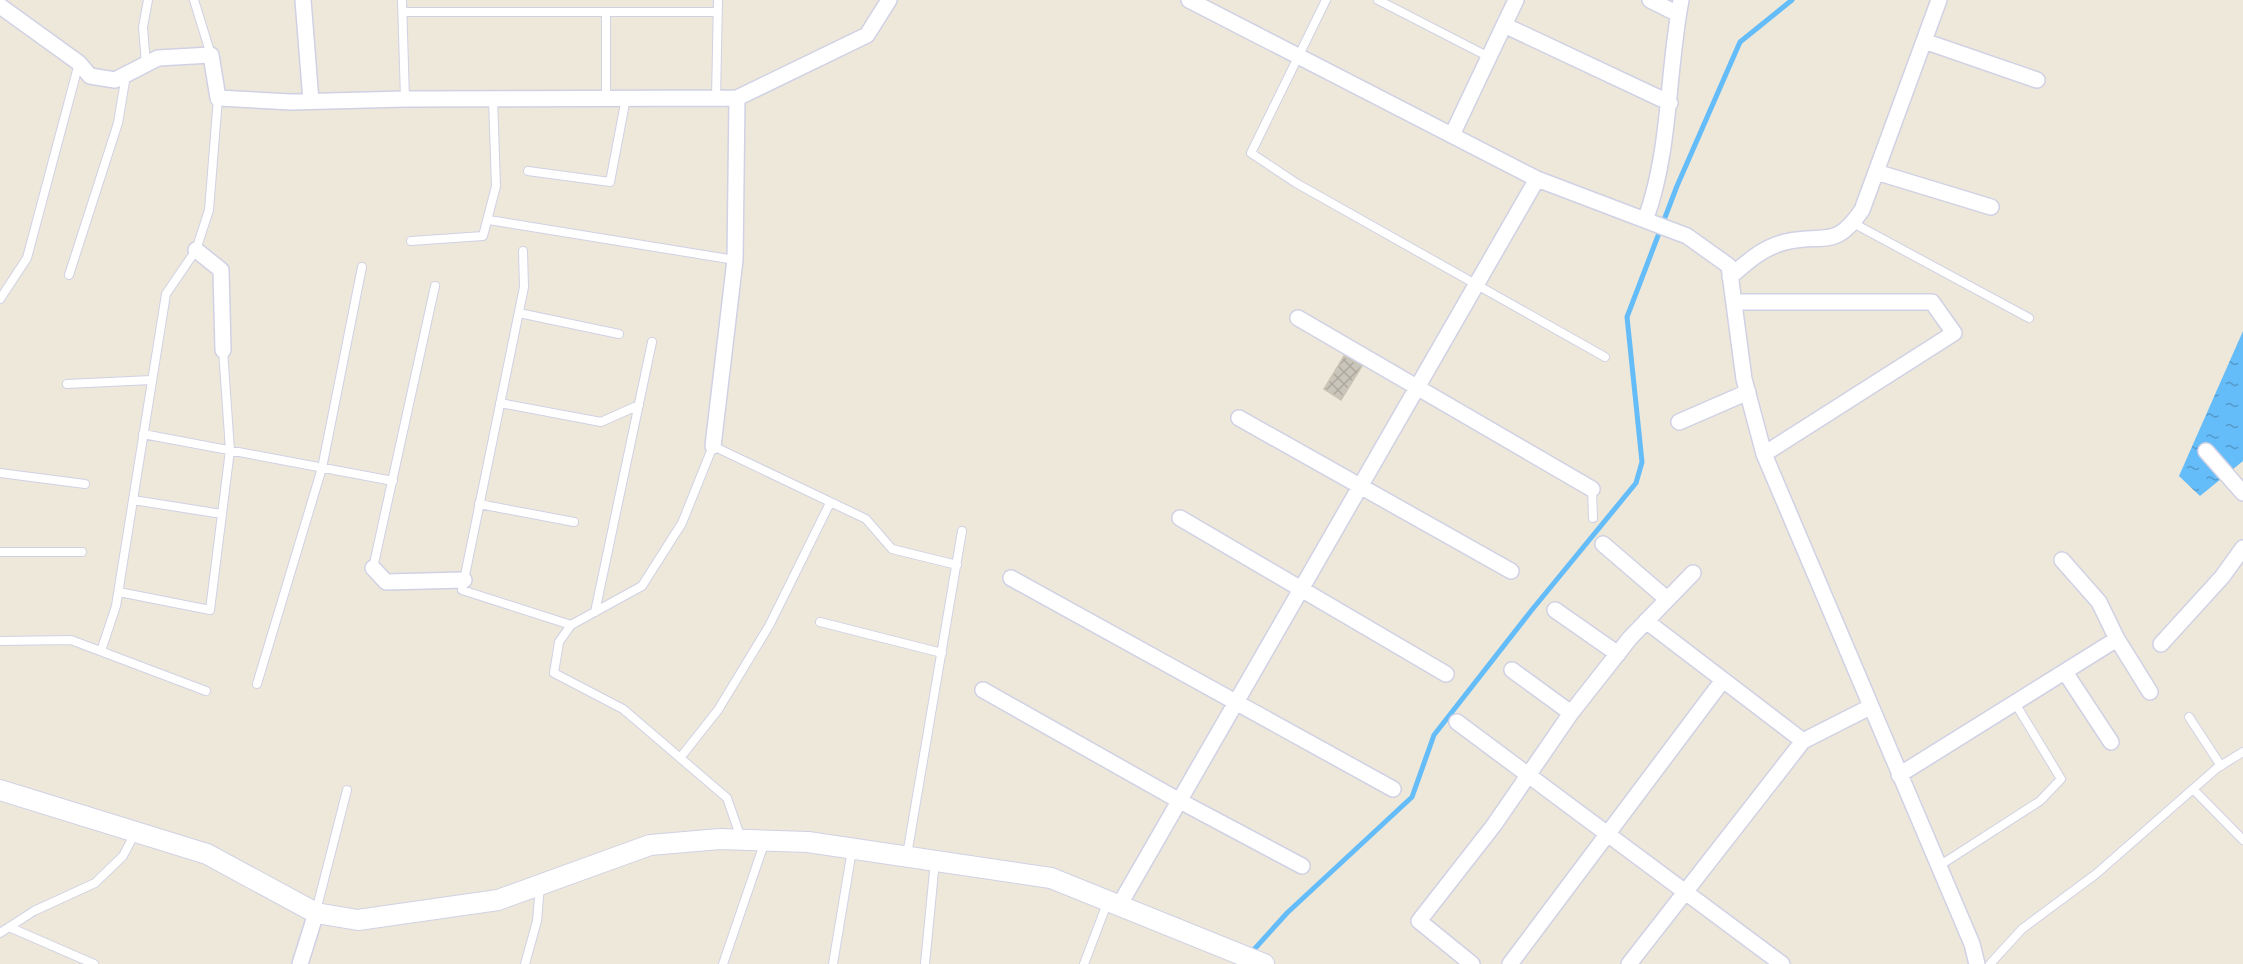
<svg xmlns="http://www.w3.org/2000/svg" width="2243" height="964" font-family="Arial,sans-serif">
  <defs>
    <pattern id="water-ripples" width="26" height="14" patternUnits="userSpaceOnUse" patternTransform="scale(1.5)"><rect width="26" height="14" fill="#64bcf9"/><path d="M2 4q2-2 4 0t4 0M15 11q2-2 4 0t4 0" fill="none" stroke="#5399ca"/></pattern>
    <pattern id="building-cross-hatch" width="8" height="8" patternUnits="userSpaceOnUse" patternTransform="scale(1.5)"><rect width="8" height="8" fill="#c9c5ba"/><path d="M0 0l8 8M0 8l8-8" fill="none" stroke="#ada9a0"/></pattern>
  </defs>
  <rect width="100%" height="100%" fill="#eee8da"/>
  <!-- water -->
  <path fill="url(#water-ripples)" d="M2243 331V461L2200 496 2179 476Z"/>
  <g fill="none" stroke-linecap="round" stroke-linejoin="round">
    <!-- stream -->
    <path stroke="#64bcf9" stroke-width="5" d="M1250 954 1287 913 1412 797 1434 735 1531 611 1636 483 1642 462 1627 317 1677 186 1740 42 1792 0"/>
  </g>
  <!-- building -->
  <path fill="url(#building-cross-hatch)" stroke="#c9c5b4" stroke-width="1.5" d="M1344 356 1362 366 1341 400 1324 389Z"/>
  <g fill="none" stroke-linecap="round" stroke-linejoin="round">
    <defs>
      <path id="service" d="M194 0 211 55
        M402 0 405 99
        M1326 0 1251 153 1296 183 1605 357
        M1378 0 1489 57
        M403 12H718
        M606 12V99
        M146 64 143 27 148 0
        M716 98 718 0
        M528 171 610 182 626 98
        M489 220 735 260
        M1853 223 2029 318
        M411 241 483 236 496 186 493 99
        M523 251 524 287 462 590 571 625
        M69 275 118 123 126 75
        M0 299 27 258 79 63
        M519 313 619 334
        M67 384 151 380
        M500 403 601 422 639 405
        M143 434 393 481
        M0 473 85 484
        M1592 489 1593 518
        M133 500 222 514
        M479 504 574 522
        M0 552H82
        M373 568 435 286
        M119 592 210 610 230 450 223 350
        M595 612 652 342
        M820 622 942 653
        M0 641 71 640 206 691
        M101 651 116 606 166 294 196 250 209 210 218 98
        M257 684 322 468 362 267
        M2189 717 2221 766
        M680 758 718 710 769 626 830 503
        M2193 789 2243 840
        M741 838 727 798 623 709 554 673 559 642 571 625 642 586 682 523 713 446 866 519 892 549 957 565
        M907 855 962 531
        M1939 866 2040 801 2061 779 2015 703
        M316 911 347 790
        M9 927 94 964
        M0 933 34 911 95 883 123 856 135 833
        M525 964 537 921 540 886
        M723 964 765 841
        M833 964 852 850
        M925 964 935 861
        M1084 964 1108 901
        M1990 964 2022 929 2096 874 2217 768 2243 752"/>
      <path id="minor" d="M303 0 311 101
        M1189 0 1537 179 1687 236 1729 266 1744 379 1764 454 1972 944 1977 964
        M1650 0 1678 14
        M0 6 79 63 90 76 115 80 158 58 211 55 218 98 291 102 405 99 737 98 867 35 889 0
        M1504 25 1670 103
        M1924 41 2037 80
        M1452 135 1516 0
        M1876 172 1991 207
        M1646 218C1671 148 1667 73 1681 0
        M196 250 221 270 223 350
        M1730 277C1747 262 1762 248 1785 242 1825 232 1834 251 1862 210L1939 0
        M1734 302H1932L1954 333 1764 454
        M1298 318 1592 489
        M1239 418 1511 571
        M1679 422 1748 392
        M713 446 735 260 737 98
        M2206 451 2243 493
        M1180 518 1446 674
        M1603 544 1667 599
        M2062 560 2099 602 2117 639 2150 692
        M373 568 386 582 464 580
        M1011 578 1393 789
        M1555 610 1618 654
        M1646 621 1803 741
        M2161 644 2222 577 2243 548
        M1512 670 1571 713
        M2065 672 2111 742
        M983 690 1178 800 1302 866
        M1457 722 1782 964
        M1899 775 2117 639
        M1120 904 1537 179
        M300 964 316 913
        M1472 964 1419 921 1494 825 1571 713 1630 638 1693 573
        M1510 964 1723 680
        M1629 964 1803 741 1870 707"/>
      <path id="tertiary" d="M0 790 207 854 316 913 358 920 498 900 650 845 720 839 808 842 1051 878 1264 964"/>
    </defs>
    <!-- service casing -->
    <use href="#service" stroke="#d0d1e4" stroke-width="10"/>
    <!-- minor casing -->
    <use href="#minor" stroke="#d0d1e4" stroke-width="18"/>
    <!-- tertiary casing -->
    <use href="#tertiary" stroke="#d0d1e4" stroke-width="22"/>
    <!-- service -->
    <use href="#service" stroke="#fff" stroke-width="8"/>
    <!-- minor -->
    <use href="#minor" stroke="#fff" stroke-width="15"/>
    <!-- tertiary -->
    <use href="#tertiary" stroke="#fff" stroke-width="20"/>
  </g>
</svg>
